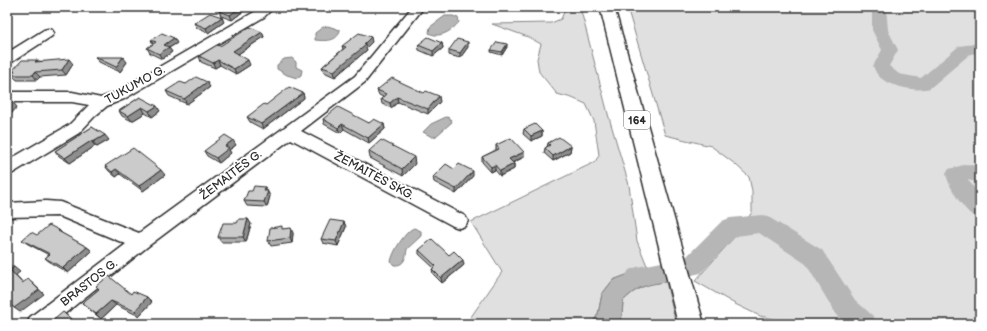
<svg xmlns="http://www.w3.org/2000/svg" width="987" height="331" font-family="'Balsamiq Sans',sans-serif">
  <rect width="100%" height="100%" fill="#fff"/>
  <filter id="ink" filterUnits="userSpaceOnUse"><feTurbulence type="fractalNoise" baseFrequency=".025" numOctaves="2"/><feDisplacementMap in="SourceGraphic" scale="8" xChannelSelector="R" yChannelSelector="G"/><feConvolveMatrix kernelMatrix="1 2 1 2 8 2 1 2 1" color-interpolation-filters="sRGB"/></filter>
  <g filter="url(#ink)">
    <!-- green -->
    <path fill="#e0e0e0" stroke="#868686" d="M566 7H580L608 114 629 185 637 241 648 268 613 280 602 294 598 314 592 324H466L502 272 471 222 595 162 599 155 594 121 586 104 572 98 557 94 539 72 537 59 541 44 528 37 492 24 551 23 561 19Z
      M627 7H980V324H798L760 316 735 304 695 281 739 232 752 212V191L749 177 735 164 711 146 665 135Z
      M666 282 676 324H618L622 316 623 301C637 287 646 284 666 282Z"/>
    <!-- water -->
    <path fill="#b6b6b6" stroke="#7e7e7e" d="M445 16H453L458 18 459 22C452 31 439 39 429 33L430 27Z
      M328 26 340 30C338 42 325 41 315 40V33L323 27Z
      M292 58 296 62V67L302 70 301 75 297 78 287 75 277 69V65L284 59Z
      M446 117 450 118 452 122 435 137H432L423 132 431 124Z
      M414 228 421 231V236L407 249C406 258 404 266 394 265L391 262C392 253 405 231 414 228Z
      M662 266 666 282C646 284 637 287 623 301L622 316 618 324H592L598 314 602 294 613 280 639 270Z"/>
    <g fill="none" stroke-linecap="round" stroke-linejoin="round">
      <!-- river -->
      <path fill="#b6b6b6" fill-rule="evenodd" d="M872 7H886L888 30 898 50 889 66 899 74 921 78 959 46 980 43V53L970 54 930 88C917 92 893 87 882 79 877 75 875 71 873 66L882 50 872 30Z
        M967 164 980 167V183L968 180 980 195V220C966 215 949 188 946 174L949 169Z
        M762 215 770 218 822 250 855 300 873 316 877 324H846L837 316 806 264 759 233 736 236 701 273 637 287 629 284 625 277 629 270 637 267 686 257 722 221 730 218Z"/>
      <defs>
        <path id="minor" d="M261 7H274L264 17 124 99 107 106 95 116 79 133 13 173 7 175V161L69 125 89 105 72 102H7V92H72L101 98 114 93 256 11Z
          M412 7H424L365 82 301 131 465 216 468 221 465 226 459 228 453 226 291 139 147 247 52 324H27L30 317 126 244 59 216 7 217V203L46 201 60 202 139 233 355 76Z
          M48 29 52 30 54 33 52 36 12 62 7 63V53L44 30Z"/>
        <path id="major" d="M600 7H614L704 324H678Z"/>
      </defs>
      <!-- minor casing -->
      <use href="#minor" stroke="#2b2b2b" stroke-width="3"/>
      <!-- major casing -->
      <use href="#major" stroke="#2b2b2b" stroke-width="3"/>
      <!-- minor -->
      <use href="#minor" fill="#fff" fill-rule="evenodd"/>
      <!-- major -->
      <use href="#major" fill="#fff" fill-rule="evenodd"/>
    </g>
    <!-- wall -->
    <path fill="#afafaf" stroke="#2b2b2b" d="M249 7 232 20 221 16 219 11Z
      M293 7H310L307 10Z
      M224 22 208 33 197 28 194 23Z
      M262 32 264 37 238 54 250 65 236 74 220 65 215 68 201 62 199 56 220 46Z
      M151 40 177 43 169 48 172 52 162 59 150 53 147 48 153 44Z
      M372 42 366 48 367 50 335 77 324 72 322 67 343 49 342 46Z
      M442 43 443 48 433 56 419 50 418 45Z
      M468 47 460 58 449 55V50Z
      M507 47 502 55 491 52V50Z
      M95 57 127 62 120 72 99 62Z
      M38 61 73 64 66 75 40 77 37 80H17L12 75 14 73 12 71Z
      M186 84 210 87 187 104 169 96 166 91Z
      M377 90 440 102 428 114 398 102 391 108 382 104 381 99 383 97 379 95Z
      M303 93 304 98 263 129 250 122 247 117 266 105Z
      M140 97 160 111 152 117 145 113 132 121 122 116 119 111Z
      M323 119 384 124 385 129 369 143 344 129 340 133 324 124Z
      M92 127 109 140 97 147 95 146 70 163 59 156 55 151Z
      M524 129 542 131V136L531 141 523 134Z
      M548 143 571 146 570 152 553 161 544 153 545 148 547 147Z
      M236 145 229 150 231 153 219 163 207 156 204 151Z
      M496 145 524 157 513 163 514 164V169L500 176 495 170 491 172 482 162V157L496 150Z
      M369 151 415 164 403 176 370 158Z
      M105 166 165 175 143 191 120 174 116 177 109 171Z
      M473 176 456 194 434 182 433 177Z
      M265 187 270 196 267 207 247 206 244 201 252 191Z
      M248 219 251 224 246 242H221L218 237 237 223Z
      M344 222 346 227 338 246 323 243 321 239Z
      M284 229 293 233 292 243 271 246 268 241Z
      M59 230 63 234 87 247 92 251 68 273 51 263 45 258 49 255 28 244 22 240Z
      M419 250 449 255 464 265 442 283 433 274 432 269 434 268 419 254Z
      M96 286 147 297 152 302 139 316 116 305 101 319 82 303 99 289Z"/>
    <!-- shaded-wall -->
    <path fill="#8e8e8e" stroke="#2b2b2b" d="M241 7H249L232 20 230 15Z
      M306 7H310L307 10Z
      M222 17 224 22 208 33 206 28Z
      M262 32 264 37 235 56 233 51Z
      M371 37 372 42 366 48 367 50 335 77 334 71Z
      M174 38 177 43 169 48 172 52 162 59 159 54 164 45Z
      M468 42V47L460 58V53Z
      M442 43 443 48 433 56V51Z
      M507 44V47L502 55V52Z
      M123 57 127 62 120 72 116 67Z
      M69 59 73 64 66 75 62 70Z
      M218 60 220 65 215 68 213 63Z
      M248 60 250 65 236 74 234 69Z
      M35 72 40 77 37 80 33 75Z
      M207 82 210 87 187 104 184 99Z
      M303 93 304 98 263 129 261 124Z
      M439 96 440 102 428 114V109Z
      M397 97 398 102 391 108 390 103Z
      M7 98H9L17 107 8 118 7 117Z
      M157 106 160 111 152 117 149 111Z
      M142 107 145 113 132 121 128 116Z
      M342 124 344 129 340 133 338 128Z
      M384 124 385 129 369 143 368 138Z
      M542 131V136L531 141V136Z
      M105 135 109 140 97 147 93 142Z
      M233 140 236 145 229 150 231 153 219 163 216 158 225 146Z
      M91 141 95 146 70 163 65 158Z
      M571 146 570 152 553 161V156Z
      M524 152V157L509 164V159Z
      M414 157 415 164 403 176 402 169Z
      M514 164V169L500 176V171Z
      M495 165V170L491 172V167Z
      M116 169 120 174 116 177 112 172Z
      M161 170 165 175 143 191 139 186Z
      M473 171V176L456 194V189Z
      M265 187 270 196 267 207 264 202V191Z
      M248 219 251 224 246 242 243 237Z
      M344 222 346 227 338 246 336 241Z
      M291 228 293 233 292 243 290 238Z
      M87 247 92 251 68 273 63 268Z
      M463 260 464 265 442 283 441 278Z
      M14 267 20 272 16 275 28 288 22 283 10 270Z
      M28 279 44 294 20 312 14 308Z
      M147 297 152 302 139 316 135 311Z
      M111 301 116 305 101 319 96 314Z
      M63 312 69 317 77 324H72Z"/>
    <!-- building -->
    <path fill="#cbcbcb" stroke="#2b2b2b" d="M224 7H241L230 15 219 11Z
      M210 13 222 17 206 28 194 23Z
      M250 27 262 32 233 51 248 60 234 69 218 60 213 63 199 56 217 45 220 46Z
      M162 33 174 38 164 45 169 47 159 54 147 48 156 42 151 40Z
      M359 33 371 37 364 44 366 45 334 71 322 67 346 47 342 46Z
      M428 37 442 43 433 51 418 45Z
      M457 39 468 42 460 53 449 50Z
      M497 42 507 44 502 52 491 50Z
      M95 57H123L116 67Z
      M69 59 62 70 35 72 33 75H12L15 71H12L22 60H37L35 62Z
      M196 77 207 82 184 99 166 91 180 82 186 84Z
      M392 78 424 93 426 91 439 96 428 109 397 97 390 103 381 99 386 94 377 90Z
      M289 87 303 93 261 124 247 117 264 104 266 105Z
      M140 97 157 106 149 111 142 107 128 116 119 111Z
      M338 107 369 123 374 119 384 124 368 138 342 124 338 128 323 119Z
      M535 124 542 131 531 136 524 129Z
      M92 127 105 135 93 142 91 141 65 158 55 151Z
      M225 135 233 140 225 146 229 148 216 158 204 151Z
      M559 137 571 146 553 156 545 148 550 145 548 143Z
      M511 138 524 152 509 159 514 164 500 171 495 165 491 167 482 157 499 149 496 145Z
      M381 140 414 157 402 169 369 151Z
      M133 148 161 170 139 186 116 169 112 172 105 166Z
      M446 164 454 169 459 164 473 171 456 189 433 177Z
      M254 186 265 187 264 191H268L264 202 244 201 248 191H252Z
      M239 219H248L243 237H218L223 223H237Z
      M330 220 344 222 336 241 321 239Z
      M49 225 59 230 58 231 87 247 63 268 45 258 50 254 22 240 31 232 37 235Z
      M282 226V229L291 228 290 238 268 241 270 228Z
      M432 239 449 255 454 251 463 260 441 278 432 269 436 266 419 250Z
      M7 263 14 267 10 270 22 283 28 279 39 290 14 308 7 300Z
      M109 276 131 294 133 291 147 297 135 311 111 301 96 314 82 303 99 289 96 286Z
      M63 312 74 322 72 324H49Z"/>
  </g>
  <g text-anchor="middle" dominant-baseline="central" stroke-width="4" stroke-linejoin="round" paint-order="stroke">
    <!-- shield labels -->
    <rect fill="#fff" stroke="#6b6b6b" stroke-width="1" x="624" y="111" width="26" height="18" rx="3"/>
    <g font-size="11" font-weight="bold" fill="#2b2b2b">
      <text x="637" y="120">164</text>
    </g>
    <!-- street labels -->
    <g font-size="12" fill="#2b2b2b" stroke="#fff">
      <text transform="translate(135 85) rotate(-29)">TUKUMO G.</text>
      <text transform="translate(231 175) rotate(-37)">ŽEMAITĖS G.</text>
      <text transform="translate(374 176) rotate(28)">ŽEMAITĖS SKG.</text>
      <text transform="translate(89 283) rotate(-38)">BRASTOS G.</text>
    </g>
  </g>
  <!-- margin -->
  <rect width="987" height="331" fill="none" stroke="#fff" stroke-width="24"/>
  <rect x="12" y="12" width="963" height="307" fill="none" stroke="#2b2b2b" stroke-width="1.5" filter="url(#ink)"/>
</svg>
